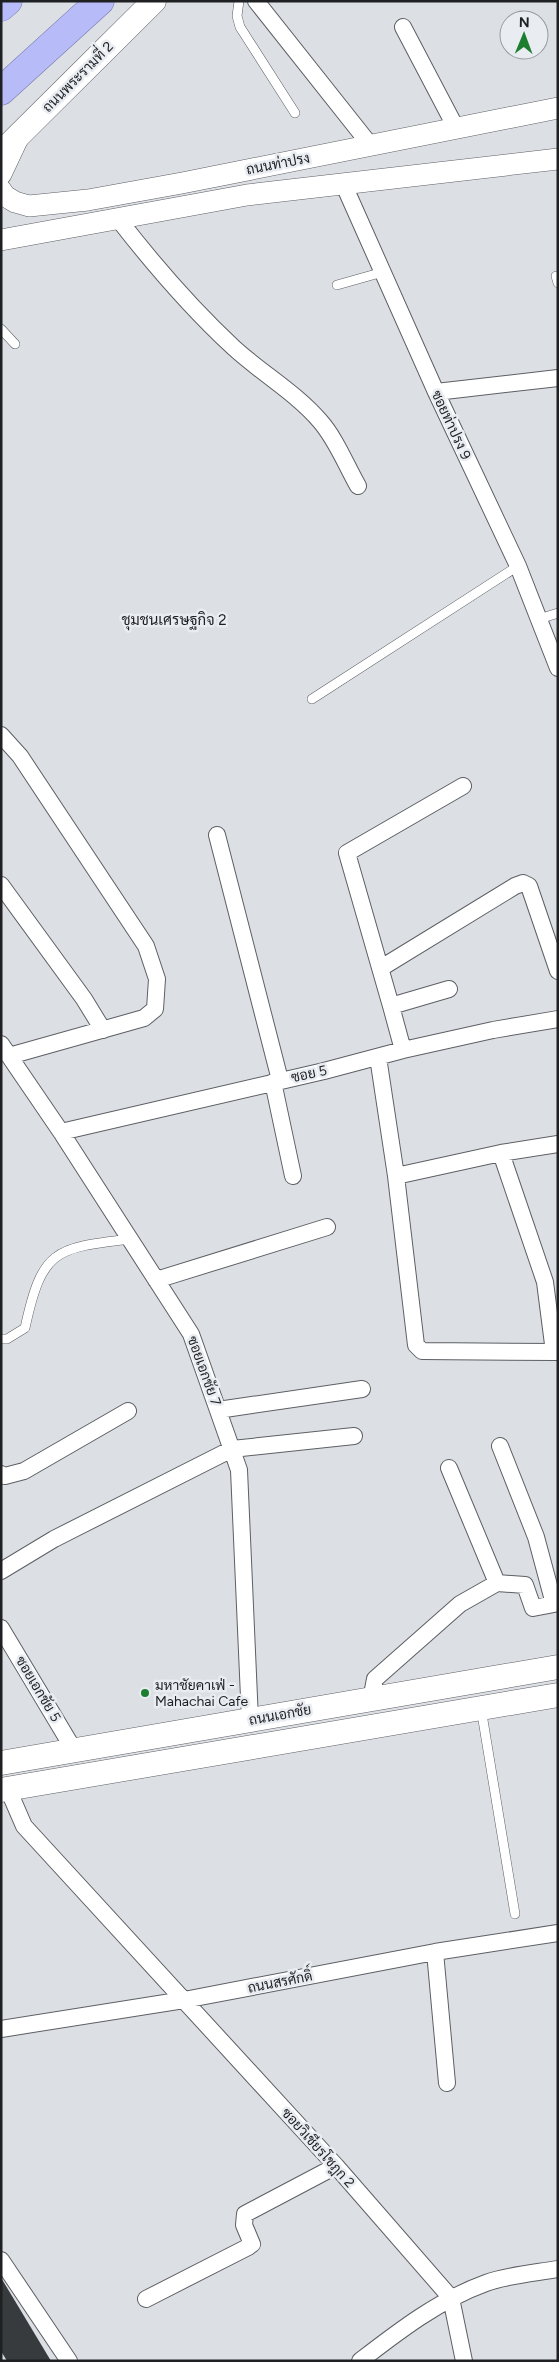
<svg xmlns="http://www.w3.org/2000/svg" width="559" height="2362" font-family="Figtree,Sarabun,sans-serif">
  <rect width="100%" height="100%" fill="#dce0e5"/>
  <!-- building -->
  <path fill="#373b3e" d="M1 2278 3 2281 51 2361H7L1 2351Z"/>
  <g fill="none" stroke-linecap="round" stroke-linejoin="round">
    <defs>
      <path id="service" d="M239 1 237 16 240 27 295 113
        M556 276 558 283
        M337 285 383 272
        M1 329 15 344
        M539 619 558 613
        M312 699 518 566
        M1 1339H7L25 1328C42 1250 54 1248 130 1239
        M481 1708 515 1914"/>
      <path id="minor" d="M256 1 371 146
        M403 27 456 128
        M343 183 436 392 518 566 558 668
        M119 220C154 265 191 308 233 347 261 373 295 392 320 421 336 439 346 465 358 486
        M436 392 558 378
        M1 735 20 756 146 946 157 979 155 1009 144 1018 9 1056
        M217 835 280 1080
        M1 885 84 999 103 1030
        M381 968 515 886 523 883 529 886 558 971
        M449 989 391 1006 347 853 463 786
        M391 1006 403 1050
        M1 1044 61 1132 191 1334 239 1470 250 1720
        M378 1057 396 1176 416 1345 422 1351 558 1352
        M273 1082 293 1176
        M61 1132 324 1071 403 1050 493 1030 558 1019
        M501 1153 545 1282 554 1352
        M396 1176 501 1153 558 1144
        M156 1280 327 1227
        M218 1410 362 1389
        M449 1468 497 1583
        M1 1474 5 1476 24 1471 128 1411
        M1 1571 54 1539 232 1449 354 1436
        M1 1628 74 1750
        M371 1700 375 1679 460 1604 497 1583 525 1585 533 1608 554 1604 536 1537 500 1446
        M8 1789 24 1826 336 2166 451 2298 464 2361
        M435 1952 447 2083
        M1 2029 184 2000 435 1952 558 1933
        M1 2260 69 2361
        M146 2299 248 2247 252 2244 244 2225 245 2214 336 2166
        M360 2361C399 2331 439 2300 486 2283 508 2275 535 2273 558 2269"/>
      <path id="tertiary" d="M1 174 18 138
        M1 190 5 196 15 202 29 206 88 200 182 183 558 108
        M1 240 247 195 558 159"/>
      <path id="secondary" d="M1 153 154 1
        M1 1763 558 1667
        M1 1790 558 1695"/>
      <path id="trunk" d="M1 7 8 1
        M1 91 100 1"/>
    </defs>
    <!-- service casing -->
    <use href="#service" stroke="#5c5f63" stroke-width="10"/>
    <!-- minor casing -->
    <use href="#minor" stroke="#5c5f63" stroke-width="18"/>
    <!-- tertiary casing -->
    <use href="#tertiary" stroke="#5c5f63" stroke-width="22"/>
    <!-- secondary casing -->
    <use href="#secondary" stroke="#5c5f63" stroke-width="25"/>
    <!-- trunk casing -->
    <use href="#trunk" stroke="#767aac" stroke-width="29"/>
    <!-- service -->
    <use href="#service" stroke="#fff" stroke-width="9"/>
    <!-- minor -->
    <use href="#minor" stroke="#fff" stroke-width="16"/>
    <!-- tertiary -->
    <use href="#tertiary" stroke="#fff" stroke-width="21"/>
    <!-- secondary -->
    <use href="#secondary" stroke="#fff" stroke-width="24"/>
    <!-- trunk -->
    <use href="#trunk" stroke="#b7bbf8" stroke-width="28"/>
  </g>
  <!-- markers -->
  <circle fill="#1e7e30" stroke="#e9edf2" stroke-width="2" cx="145" cy="1693" r="5"/>
  <g text-anchor="middle" dominant-baseline="central" stroke-width="5" stroke-linejoin="round" paint-order="stroke">
    <!-- street labels -->
    <g font-size="14" fill="#1f2022" stroke="#e9edf2">
      <text transform="translate(78 77) rotate(-45)">ถนนพระรามที่ 2</text>
      <text transform="translate(278 164) rotate(-11)">ถนนท่าปรง</text>
      <text transform="translate(451 425) rotate(65)">ซอยท่าปรง 9</text>
      <text transform="translate(309 1074) rotate(-12)">ซอย 5</text>
      <text transform="translate(204 1371) rotate(70)">ซอยเอกชัย 7</text>
      <text transform="translate(38 1689) rotate(59)">ซอยเอกชัย 5</text>
      <text transform="translate(280 1715) rotate(-10)">ถนนเอกชัย</text>
      <text transform="translate(280 1982) rotate(-11)">ถนนสรศักดิ์</text>
      <text transform="translate(318 2148) rotate(48)">ซอยวิเชียรโชฎก 2</text>
    </g>
    <!-- poi labels -->
    <g font-size="14" fill="#1f2022" stroke="#e9edf2" text-anchor="start">
      <text x="155" y="1685">มหาชัยคาเฟ่ -<tspan x="155" dy="16">Mahachai Cafe</tspan></text>
    </g>
    <!-- neighbourhood labels -->
    <g font-size="15" fill="#1f2022" stroke="#e9edf2">
      <text x="174" y="620">ชุมชนเศรษฐกิจ 2</text>
    </g>
  </g>
  <!-- border -->
  <rect width="559" height="2362" fill="none" stroke="#1f2022" stroke-width="5"/>
  <!-- north arrow -->
  <g transform="translate(524 35) rotate(1)"><circle r="24" fill="#e9edf2" stroke="#989b9f"/>
  <path d="M0-4L9 19L0 12L-9 19Z" fill="#1e7e30"/>
  <text y="-8" font-size="14" font-weight="bold" text-anchor="middle" fill="#1f2022">N</text>
  </g>
</svg>
